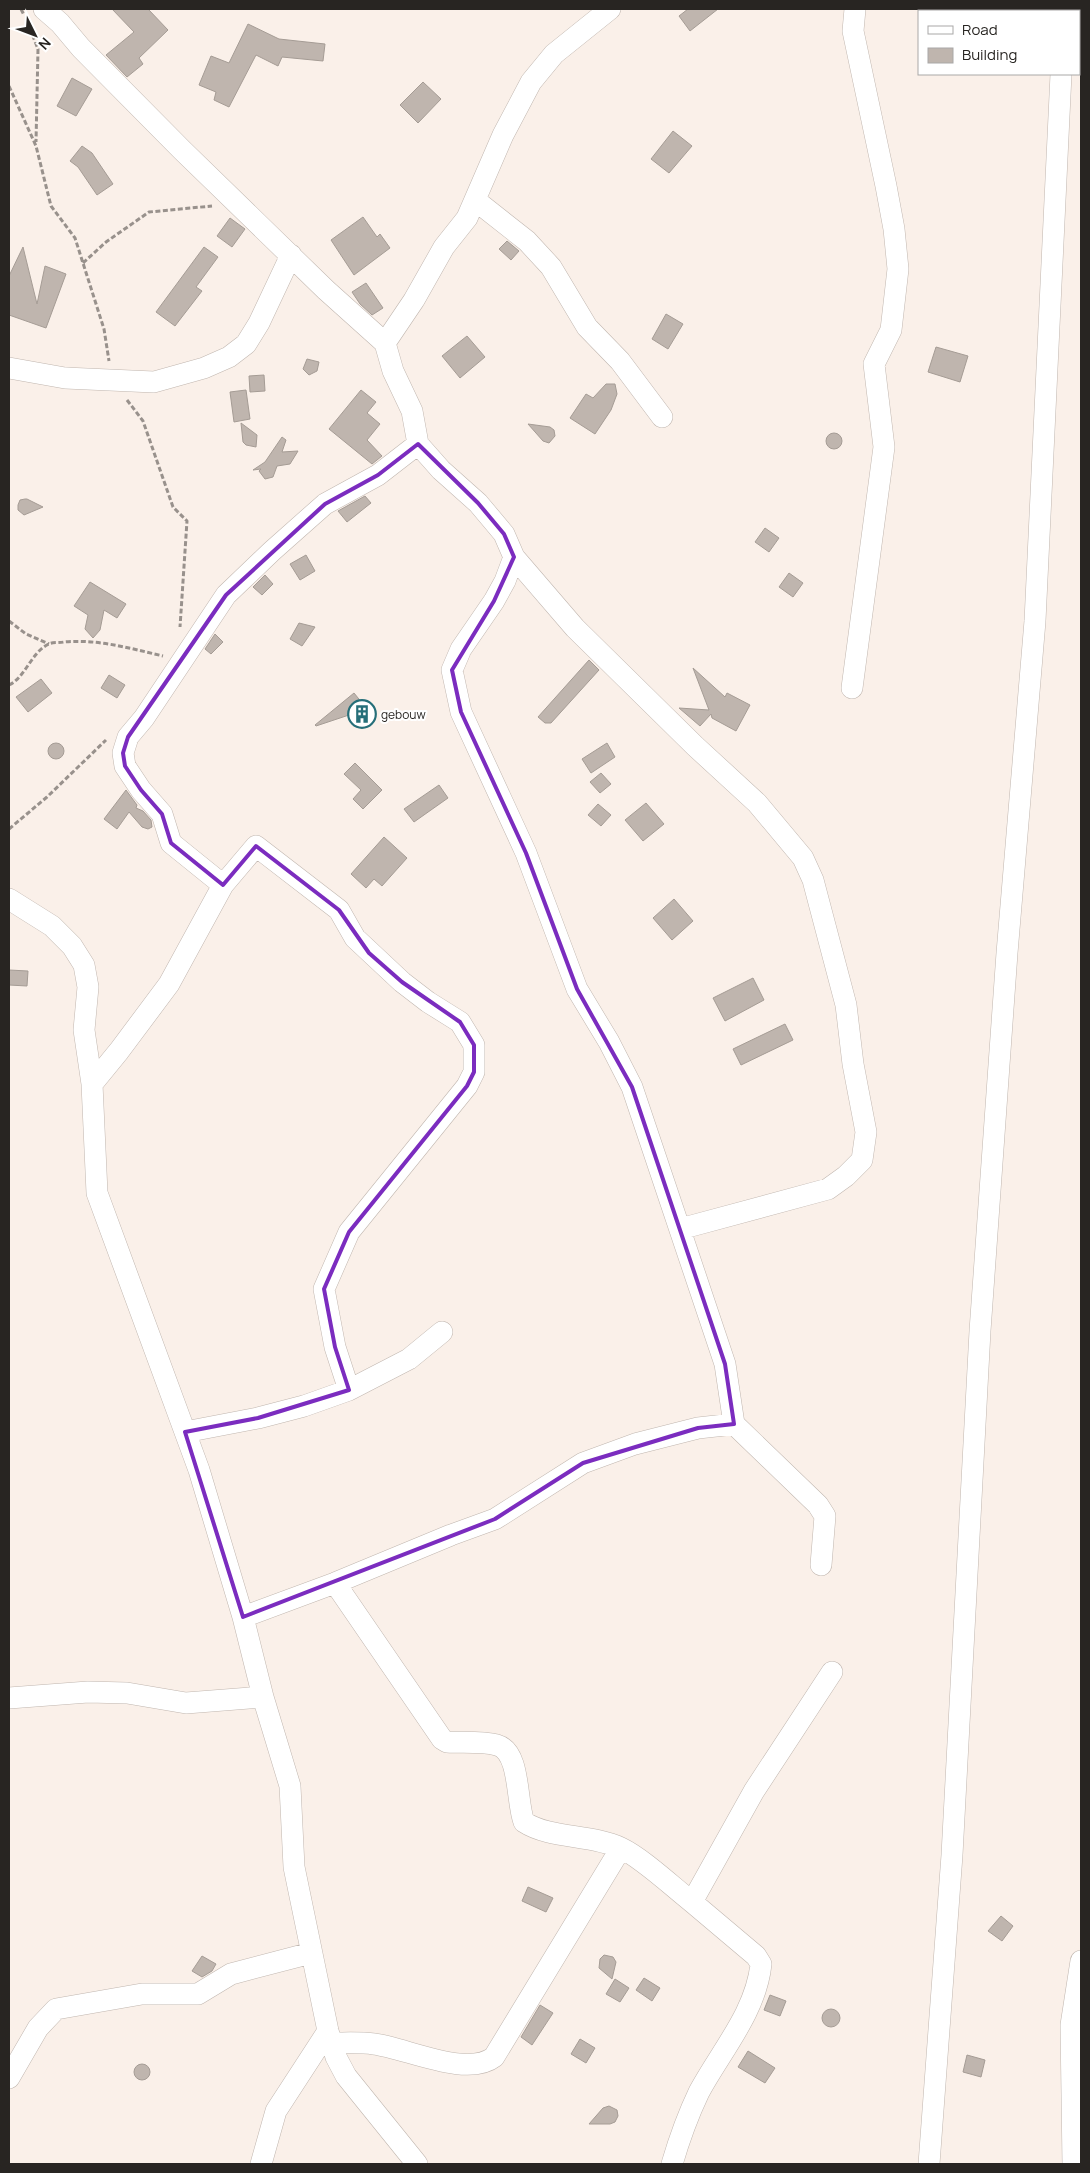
<svg xmlns="http://www.w3.org/2000/svg" width="1090" height="2173" font-family="Manrope,sans-serif">
  <rect width="100%" height="100%" fill="#faf0e9"/>
  <!-- building -->
  <path fill="#bfb5ae" stroke="#a59c95" d="M112 9H148L168 30 139 58 143 64 127 77 106 55 134 32Z
    M688 9H718L690 31 679 16Z
    M248 24 279 39 325 44 323 61 282 57 278 66 256 55 229 107 214 100 216 92 199 85 211 56 229 63Z
    M72 78 92 89 76 116 57 106Z
    M423 82 441 99 418 123 400 105Z
    M673 131 692 146 669 173 651 159Z
    M82 146 92 153 113 184 97 195 78 167 70 161Z
    M363 217 377 237 380 234 390 248 354 275 331 240Z
    M230 218 245 229 232 247 217 236Z
    M507 241 519 251 511 260 499 249Z
    M23 247 37 304 45 266 66 274 46 328 9 315V276Z
    M204 247 218 257 196 287 202 291 175 326 156 312Z
    M366 283 383 308 372 315 360 304 352 292Z
    M666 314 683 324 668 349 652 339Z
    M467 336 485 357 460 378 442 356Z
    M936 347 968 356 960 382 928 372Z
    M307 359 319 362 317 371 309 375 303 369Z
    M264 375 265 391 250 392 249 376Z
    M606 384H615L617 394 611 410 595 434 570 418 586 394 593 398Z
    M246 390 250 419 234 422 230 392Z
    M361 390 376 402 367 413 380 424 367 440 382 456 372 464 329 429Z
    M241 423 257 435 256 447 246 445 243 442Z
    M528 424 550 427 554 430 555 436 549 443 543 441Z
    M826 441a8 8 0 1 1 16 0a8 8 0 1 1-16 0Z
    M282 437 286 440 282 452 298 451 290 464 277 466 273 477 265 479 259 471 261 469 253 470 265 462Z
    M365 496 371 503 347 522 338 511Z
    M25 499H27L43 507 24 515 18 510V505L20 500Z
    M765 528 779 538 769 552 755 542Z
    M306 555 315 571 300 580 290 564Z
    M789 573 803 583 793 597 779 587Z
    M265 575 273 584 262 595 253 587Z
    M90 582 126 604 117 618 104 610 100 630 93 638 85 629 88 615 74 606Z
    M299 623 315 627 302 646 290 639Z
    M215 634 223 642 211 654 205 649Z
    M589 660 599 670 551 723H545L538 717Z
    M693 668 725 697 727 693 750 705 736 731 712 718 711 714 700 726 679 708 709 710Z
    M109 675 125 685 117 698 101 688Z
    M41 679 52 693 28 712 16 697Z
    M354 693 367 709 316 726 315 725Z
    M48 751a8 8 0 1 1 16 0a8 8 0 1 1-16 0Z
    M607 743 615 757 591 773 582 759Z
    M355 763 382 790 363 809 353 799 361 790 344 774Z
    M601 773 611 784 600 793 590 782Z
    M439 785 448 798 414 822 404 809Z
    M126 790 137 805 136 808 143 811 151 820 152 827 148 829 142 827 129 812 117 829 104 819Z
    M646 803 664 824 643 841 625 820Z
    M598 804 611 815 601 826 588 815Z
    M384 837 407 858 382 886 374 879 366 888 351 874Z
    M674 899 693 921 672 940 653 918Z
    M9 970 28 971 27 986 9 985Z
    M753 978 764 1000 725 1021 713 998Z
    M785 1024 793 1040 741 1065 733 1049Z
    M528 1887 553 1898 546 1912 522 1901Z
    M1001 1916 1013 1926 1002 1941 988 1931Z
    M604 1955 613 1957 616 1962 612 1979 599 1968 600 1959Z
    M202 1956 216 1964 212 1971 202 1977 192 1971Z
    M644 1978 660 1988 652 2001 636 1990Z
    M615 1979 629 1988 620 2002 606 1994Z
    M770 1995 786 2001 780 2016 764 2010Z
    M540 2005 553 2013 532 2045 521 2037Z
    M822 2018a9 9 0 1 1 18 0a9 9 0 1 1-18 0Z
    M580 2039 595 2048 586 2063 571 2054Z
    M748 2051 775 2068 765 2083 738 2067Z
    M967 2055 985 2060 981 2077 963 2072Z
    M134 2072a8 8 0 1 1 16 0a8 8 0 1 1-16 0Z
    M609 2106 617 2110 618 2116 615 2122 610 2124H589L603 2108Z"/>
  <g fill="none" stroke-linecap="round" stroke-linejoin="round">
    <defs>
      <path id="minor" d="M44 9 60 23 81 48 182 150 326 290 385 343
        M610 9 554 54 531 82 503 135 467 218 444 247 414 300 385 343 393 371 412 411 418 444 441 470 478 503 504 534 514 557 505 581 494 601 461 649 452 670 461 712 526 853 577 989 609 1042 632 1087 725 1364 734 1424 818 1505 825 1516 821 1565
        M1064 11V9
        M475 200 527 241 551 267 587 327 620 361 662 417
        M9 368 65 378 154 382 204 368 229 357 246 344 259 323 291 255
        M514 557 575 628 695 746 757 803 803 858 813 880 846 1005 853 1064 866 1132 862 1160 846 1176 828 1189 680 1229
        M852 688 884 447 874 364 891 330 898 269 894 229 886 186 853 31 855 9
        M223 885 256 846 339 910 355 938 402 982 428 1002 460 1022 474 1045V1072L467 1086 349 1232 324 1289 335 1347 349 1390
        M9 899 52 926 72 946 84 965 88 987 84 1030 92 1084 97 1193 199 1470 243 1617 263 1697 290 1786 294 1867 328 2031 336 2057 346 2076 417 2164
        M92 1084 119 1051 169 984 223 885 171 843 162 814 141 790 125 766 123 753 128 737 144 718 226 595 272 551 325 504 378 475 418 444
        M185 1432 258 1418 304 1406 349 1390 409 1359 442 1332
        M335 1583 442 1739 447 1742C463 1743 481 1741 497 1745 521 1752 516 1802 524 1822 550 1839 591 1834 621 1848 642 1858 673 1887 692 1902
        M243 1617 335 1583 451 1535 495 1519 583 1463 635 1444 698 1428 734 1424
        M9 1698 88 1692 127 1693 186 1703 263 1697
        M332 2043C346 2043 360 2042 374 2044 406 2048 467 2078 494 2057L621 1848
        M9 2078 38 2028 56 2009 142 1994H198L231 1974 311 1953
        M261 2164 276 2111 328 2031
        M672 2164C679 2140 688 2115 699 2092 721 2051 756 2012 761 1964L756 1956 692 1902 754 1791 832 1672
        M929 2164 952 1855 980 1331 1007 953 1035 621 1061 74
        M1073 2164 1071 2025 1081 1961"/>
    </defs>
    <!-- minor casing -->
    <use href="#minor" stroke="#c0b6af" stroke-width="22"/>
    <!-- path -->
    <path stroke="#98918c" stroke-width="3" stroke-dasharray="5 2.5" stroke-linecap="butt" d="M21 9 24 15
      M27 21 38 49 36 142
      M9 86 36 146 51 206 75 238 104 329 109 361
      M83 263 106 242 149 212 212 206
      M127 400 143 421 173 507 187 521 180 627
      M9 621 26 634 49 644
      M9 685C26 677 31 652 49 644 52 642 59 643 64 642 98 639 129 648 163 656
      M9 829 47 797 106 740"/>
    <!-- minor -->
    <use href="#minor" stroke="#fff" stroke-width="21"/>
  </g>
  <!-- marked area -->
  <path fill="none" stroke="#7b2cbf" stroke-width="4" stroke-linejoin="round" d="M418 444 478 503 504 534 514 557 494 601 452 670 461 712 526 853 577 989 632 1087 725 1364 734 1424 698 1428 583 1463 495 1519 243 1617 185 1432 258 1418 349 1390 335 1347 324 1289 349 1232 467 1086 474 1072V1045L460 1022 402 982 369 953 339 910 256 846 223 885 171 843 162 814 141 790 125 766 123 753 128 737 226 595 325 504 378 475Z"/>
  <!-- icons -->
  <defs>
    <symbol id="building-ring" viewBox="-11 -11 22 22"><circle r="9.5" fill="#fff" stroke="#266f79" stroke-width="1.5"/><path d="M-4-6H4V6H1V3H-1V6H-4ZM-2.5-4.3h1.7v1.8h-1.7ZM.8-4.3h1.7v1.8H.8ZM-2.5-1h1.7V.8h-1.7ZM.8-1h1.7V.8H.8Z" fill="#266f79"/></symbol>
  </defs>
  <g fill-rule="evenodd">
    <use href="#building-ring" x="346" y="698" width="32" height="32"/>
  </g>
  <g text-anchor="middle" dominant-baseline="central" stroke-width="4" stroke-linejoin="round" paint-order="stroke">
    <!-- poi labels -->
    <g font-size="12" fill="#282522" stroke="#fff" text-anchor="start">
      <text x="381" y="714">gebouw</text>
    </g>
  </g>
  <!-- border -->
  <rect width="1090" height="2173" fill="none" stroke="#282522" stroke-width="20"/>
  <!-- legend -->
  <rect x="918" y="10" width="162" height="65" fill="#ffffff" stroke="#a9a8a7"/>
  <rect x="928" y="26" width="25" height="8" fill="#ffffff" stroke="#a9a8a7"/>
  <text x="962" y="35" font-size="15" fill="#282522">Road</text>
  <rect x="928" y="48" width="25" height="15" fill="#bfb5ae" stroke="#a9a8a7"/>
  <text x="962" y="60" font-size="15" fill="#282522">Building</text>
  <!-- north arrow -->
  <g transform="translate(35 35) rotate(132)" stroke="#ffffff" stroke-width="4" paint-order="stroke">
  <path d="M0-4L9 19L0 12L-9 19Z" fill="#282522"/>
  <text y="-8" font-size="14" font-weight="bold" text-anchor="middle" fill="#282522">N</text>
  </g>
</svg>
